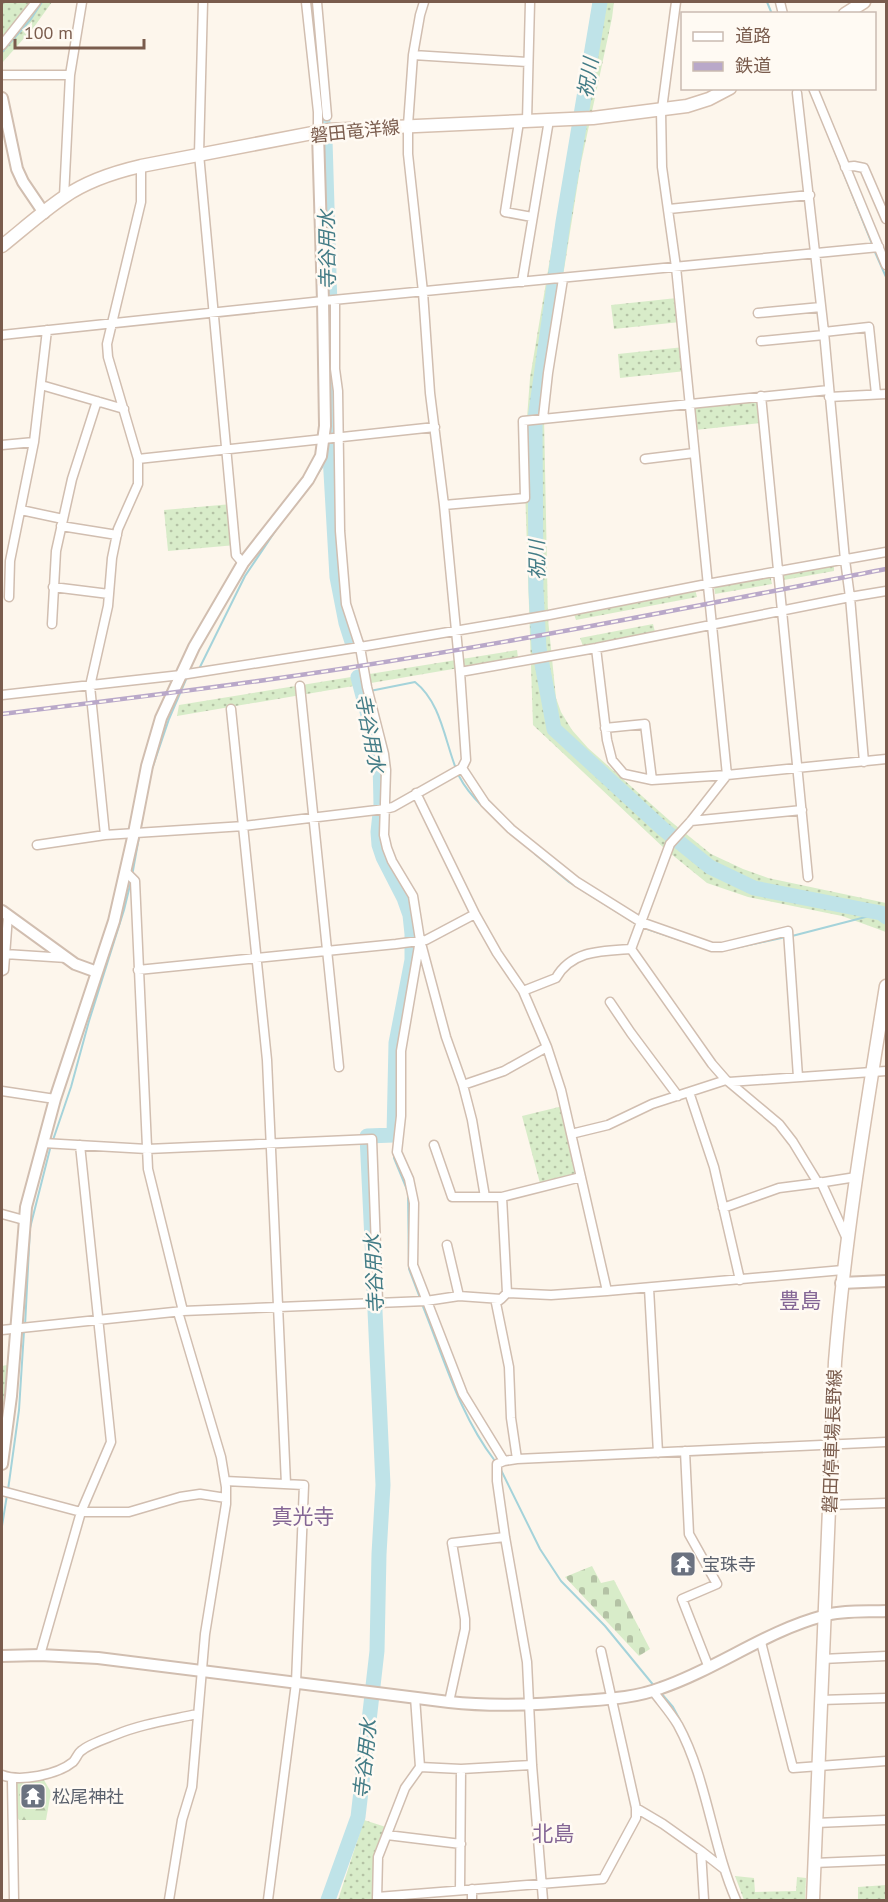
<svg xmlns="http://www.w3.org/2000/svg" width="888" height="1902" font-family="'PT Sans','Noto Sans JP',sans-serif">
  <defs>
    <pattern id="grass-dots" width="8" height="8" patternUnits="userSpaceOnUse" patternTransform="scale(1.5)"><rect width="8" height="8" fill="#d8ecc9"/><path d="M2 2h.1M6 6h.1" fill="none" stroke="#b4c2a5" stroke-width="1.8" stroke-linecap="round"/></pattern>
    <pattern id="forest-firs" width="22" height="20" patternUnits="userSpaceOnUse" patternTransform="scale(1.5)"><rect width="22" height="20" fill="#d8ecc9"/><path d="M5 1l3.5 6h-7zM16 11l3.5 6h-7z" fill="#b4c2a5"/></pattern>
    <pattern id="cemetery-stones" width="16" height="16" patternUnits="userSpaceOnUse" patternTransform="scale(1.5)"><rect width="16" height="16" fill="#d8ecc9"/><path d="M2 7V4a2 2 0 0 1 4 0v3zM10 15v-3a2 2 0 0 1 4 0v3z" fill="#b4c2a5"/></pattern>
  </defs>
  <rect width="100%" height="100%" fill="#fdf6ec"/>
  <!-- grass -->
  <path fill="url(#grass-dots)" d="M2 2H31L2 39Z
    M36 2H52L34 27 2 63V46Z
    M593 2H614L612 18 581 163 552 345 544 416 548 619 556 698 561 712 572 730 588 748 669 820 711 854 743 869 768 878 886 903V932L842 916 748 897 707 883 665 849 533 725 524 458 530 378Z
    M677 298 680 322 614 329 611 305Z
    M684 347 686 371 620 378 618 354Z
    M759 400 761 423 695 430 693 407Z
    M232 504 236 545 168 551 164 510Z
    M834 565V571L784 580 783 574Z
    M770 575 772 584 715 594 714 586Z
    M695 589 697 597 576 620 573 611Z
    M653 624 655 632 583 646 580 638Z
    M517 650 518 658 177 716 179 705Z
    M563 1106 581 1177 541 1187 522 1116Z
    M12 1364 2 1455V1366Z
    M364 1820 389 1828 378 1864 377 1900H338Z
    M735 1876 754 1878 755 1892 796 1891 797 1877 806 1878 805 1900H744Z
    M886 1885V1900H858V1887Z"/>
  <!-- forest -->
  <path fill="url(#forest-firs)" d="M41 1775 51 1792 46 1820H19L12 1809V1779Z"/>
  <!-- cemetery -->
  <path fill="url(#cemetery-stones)" d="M592 1566 601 1583 614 1580 650 1649 639 1656 565 1577Z"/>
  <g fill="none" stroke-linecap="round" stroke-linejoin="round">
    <!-- stream -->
    <path stroke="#a5d3da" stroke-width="2" d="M767 2 772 14
      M2 52 31 19 42 2
      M823 122 872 244
      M874 250 886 277
      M317 475 330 455
      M199 669 245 576 282 521 307 490
      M370 691 415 682C443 704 445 746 459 776 464 786 474 798 482 806
      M151 772 169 719 187 677
      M535 854 569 882 636 924
      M132 876 149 781
      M644 928 713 951
      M792 936 881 913
      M721 951 786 937
      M394 1135V1158L408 1192 409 1269 420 1298
      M53 1140 71 1087 89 1021 124 910 131 881
      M422 1304C444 1358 459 1414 495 1461
      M25 1326 30 1228 51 1145
      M500 1468 540 1549 561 1581 605 1626 655 1687
      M8 1490 19 1410 24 1331
      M2 1526 7 1495
      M661 1693 673 1707 680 1720"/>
    <!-- river -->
    <path stroke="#bfe3e8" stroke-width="15" d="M311 2 323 123
      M600 2 563 222 535 419 536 590 539 648 554 729 663 829 710 867 754 888 881 913 886 917
      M325 140 330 307V455L337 577 346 623 353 645
      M358 677 380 761 381 804 378 832 379 845 383 857 404 898 410 915 412 934V960L396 1043 394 1135 367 1136 373 1262
      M328 1900 358 1817 377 1651 379 1554 383 1485 374 1289"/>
    <defs>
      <path id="minor" d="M203 2 199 154 236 555 243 563
        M306 2 318 112V133
        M317 2 327 116
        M780 2 783 14
        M2 45 36 2
        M413 55 527 62
        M2 75H70
        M813 88 886 265
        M797 93 824 332 845 560 850 597 886 591
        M662 109 676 2
        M527 121 530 2
        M519 122 505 212 532 217
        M845 167 854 166 864 168 886 219
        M64 197 70 75 82 2
        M669 209 810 195
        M522 282 549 120
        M335 300V369L338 391 340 531 346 604 360 647 367 687 384 754 386 770 384 835 387 848 392 861 413 896 420 940 401 1051V1116L397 1152 409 1179 414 1203 413 1265 463 1394 504 1461
        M758 313 821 307
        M824 332 869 327 876 394
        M2 335 323 301 879 247
        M761 341 824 335
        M41 385 124 409
        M761 396 808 877
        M829 397 886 394
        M543 418 548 373 563 279
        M2 445 34 442
        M138 459 435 427
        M645 459 694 453
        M444 505 525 498 523 421 829 390
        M21 510 63 519
        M61 526 117 535
        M53 587 109 594
        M9 597 10 561 34 442 47 330
        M52 624 56 551 72 479 97 401
        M596 648 607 740 612 760 624 774 652 780 727 775 886 759
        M460 672 596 648 850 597 864 762
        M300 686 339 1067
        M2 695 181 675 360 647 549 615 707 584 886 552
        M231 709 267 1060 286 1484
        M605 728 645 724 652 780
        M462 768 485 803 511 829 577 882 641 922 712 947H722L788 931 798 1077
        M416 793 475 914 497 953 523 991 547 1047 561 1090 607 1291
        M691 821 802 810
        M105 835 90 686 108 606 112 558 118 529 138 484V459L108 357 107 344 141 202V166
        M37 845 105 835 244 826 385 809 393 807 462 768 466 760 460 672 444 505 430 393 423 292 408 154V125L413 55 420 15 424 2
        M126 872 135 881 148 1169 183 1311
        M422 947 446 1037 463 1085 472 1120 485 1197
        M631 949 670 844 691 821 727 775 676 267 662 167 661 110
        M5 954 67 958
        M138 970 396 944 426 940 475 914
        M2 971 4 970 8 915
        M523 991 556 978C572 950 602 951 631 949L712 1064 726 1080
        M610 1002 631 1033 678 1096
        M729 1082 779 1124 793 1142 818 1183 856 1177
        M463 1085 504 1071 547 1047
        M2 1091 55 1099
        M689 1092 714 1167 740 1280
        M571 1134 608 1125 652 1104 726 1080 729 1082 886 1071
        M43 1143 147 1149 372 1139 378 1302
        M434 1145 452 1197H502L581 1177
        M821 1182 847 1239
        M502 1197 507 1293
        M723 1208 779 1188 818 1183
        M2 1214 24 1220
        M447 1245 459 1296
        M649 1288 658 1453
        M501 1299 496 1303 509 1367 511 1418 517 1459
        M2 1330 183 1311 426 1301 459 1296 501 1299 507 1293 551 1295 607 1291 843 1270
        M685 1451 689 1534 717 1584 682 1599 709 1668
        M225 1481 304 1485 296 1683 268 1900
        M2 1491 81 1512H129L180 1497 200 1494 226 1498
        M829 1505 886 1503
        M761 1642 793 1768 886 1761
        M40 1655 81 1512 111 1442 80 1145
        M822 1659 886 1656
        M653 1691C661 1702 671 1713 678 1725 707 1778 712 1845 736 1900
        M820 1700 886 1698
        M449 1702 465 1629V1619L452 1543 505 1537
        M420 1767 461 1769 532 1765
        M2 1775C20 1782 57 1775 73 1762 76 1759 78 1753 81 1751 89 1744 105 1739 115 1735 141 1724 170 1720 197 1714
        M12 1779 14 1900
        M636 1808 663 1824 701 1851 704 1900
        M816 1823 886 1820
        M387 1835 461 1844
        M701 1851 724 1869
        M814 1863 886 1860
        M472 1889V1900
        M460 1890 461 1769
        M377 1897 603 1879 636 1818V1808L601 1651
        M169 1900 182 1820 192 1787 205 1634 226 1504V1487L221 1457 178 1312
        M377 1900 378 1857 405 1788 420 1767 415 1697
        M543 1900 532 1765 527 1662 505 1537 497 1481V1464L504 1461 517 1459 886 1442"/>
      <path id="tertiary" d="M2 98 17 169 23 182 44 213
        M2 911 75 964 97 972
        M841 1283 886 1281
        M2 1464 11 1396 26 1207 55 1099 114 921 134 833 147 766 161 718 194 647 243 563 308 480 321 456 325 426 323 301 318 133
        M2 1656 40 1655 98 1658 449 1702C494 1707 537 1705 581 1701 608 1699 635 1698 661 1688 717 1669 766 1631 823 1616 843 1610 866 1612 886 1611"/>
      <path id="secondary" d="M845 14 864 2
        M2 246C22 230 42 212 64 197 87 181 115 172 141 166L328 130 593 118 687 106 709 99 730 88
        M813 1900 835 1362C845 1235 866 1111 886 986"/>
    </defs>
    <!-- minor casing -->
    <use href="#minor" stroke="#d1beb0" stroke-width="11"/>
    <!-- tertiary casing -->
    <use href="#tertiary" stroke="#d1beb0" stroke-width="14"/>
    <!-- secondary casing -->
    <use href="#secondary" stroke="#d6c0b0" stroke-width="15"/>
    <!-- minor -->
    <use href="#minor" stroke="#fff" stroke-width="8"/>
    <!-- tertiary -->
    <use href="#tertiary" stroke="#fff" stroke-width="10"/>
    <!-- secondary -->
    <use href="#secondary" stroke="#fff" stroke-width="12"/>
    <defs>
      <path id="rail" d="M2 714C117 700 232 686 347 668 528 640 707 604 886 569"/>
    </defs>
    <!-- rail casing -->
    <use href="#rail" stroke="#b9a8c9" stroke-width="4.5"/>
    <!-- rail -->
    <use href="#rail" stroke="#fffaf3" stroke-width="2" stroke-dasharray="7" stroke-linecap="butt"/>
  </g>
  <!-- icons -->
  <defs>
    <symbol id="temple-square" viewBox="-11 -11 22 22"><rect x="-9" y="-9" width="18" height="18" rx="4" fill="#6b7280" stroke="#fffaf3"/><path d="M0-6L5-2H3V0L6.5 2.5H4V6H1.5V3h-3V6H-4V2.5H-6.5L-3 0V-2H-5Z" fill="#fff"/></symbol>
  </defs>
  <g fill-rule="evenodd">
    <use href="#temple-square" x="668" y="1549" width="30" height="30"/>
    <use href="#temple-square" x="18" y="1781" width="30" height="30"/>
  </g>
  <g text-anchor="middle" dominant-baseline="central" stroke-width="5" stroke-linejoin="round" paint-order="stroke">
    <!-- street labels -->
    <g font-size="18" fill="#7a5c4d" stroke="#fffaf3">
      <text transform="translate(355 131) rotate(-6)">磐田竜洋線</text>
      <text transform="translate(832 1441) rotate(-88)">磐田停車場長野線</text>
    </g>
    <!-- worship labels -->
    <g font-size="18" fill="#5b616d" stroke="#fffaf3" text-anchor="start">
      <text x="702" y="1564">宝珠寺</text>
      <text x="52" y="1796">松尾神社</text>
    </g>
    <!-- water labels -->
    <g font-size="20" font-style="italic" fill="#437c86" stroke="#fffaf3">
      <text transform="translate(588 78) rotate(-81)">祝川</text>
      <text transform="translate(327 250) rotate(-91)">寺谷用水</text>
      <text transform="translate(537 560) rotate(-91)">祝川</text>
      <text transform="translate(370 733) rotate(79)">寺谷用水</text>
      <text transform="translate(374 1274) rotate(-93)">寺谷用水</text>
      <text transform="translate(365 1759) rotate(-84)">寺谷用水</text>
    </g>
    <!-- quarter labels -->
    <g font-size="21" fill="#846695" stroke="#fffaf3">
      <text x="800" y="1300">豊島</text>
      <text x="303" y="1516">真光寺</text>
      <text x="553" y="1833">北島</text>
    </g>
  </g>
  <!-- border -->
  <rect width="888" height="1902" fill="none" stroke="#7a5c4d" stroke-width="6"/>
  <!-- legend -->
  <rect x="681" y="12" width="195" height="78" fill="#fffaf3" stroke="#cabbb1" stroke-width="1.5"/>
  <rect x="693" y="32" width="30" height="9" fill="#ffffff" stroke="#cabbb1" stroke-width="1.5"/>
  <text x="735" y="42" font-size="18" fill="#7a5c4d">道路</text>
  <rect x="693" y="62" width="30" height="9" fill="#b9a8c9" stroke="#cabbb1" stroke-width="1.5"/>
  <text x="735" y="72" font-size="18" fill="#7a5c4d">鉄道</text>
  <!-- scale -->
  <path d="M15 39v9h129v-9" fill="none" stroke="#7a5c4d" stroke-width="3"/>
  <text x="24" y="39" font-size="18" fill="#7a5c4d" stroke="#fffaf3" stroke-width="4.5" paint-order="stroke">100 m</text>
</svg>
